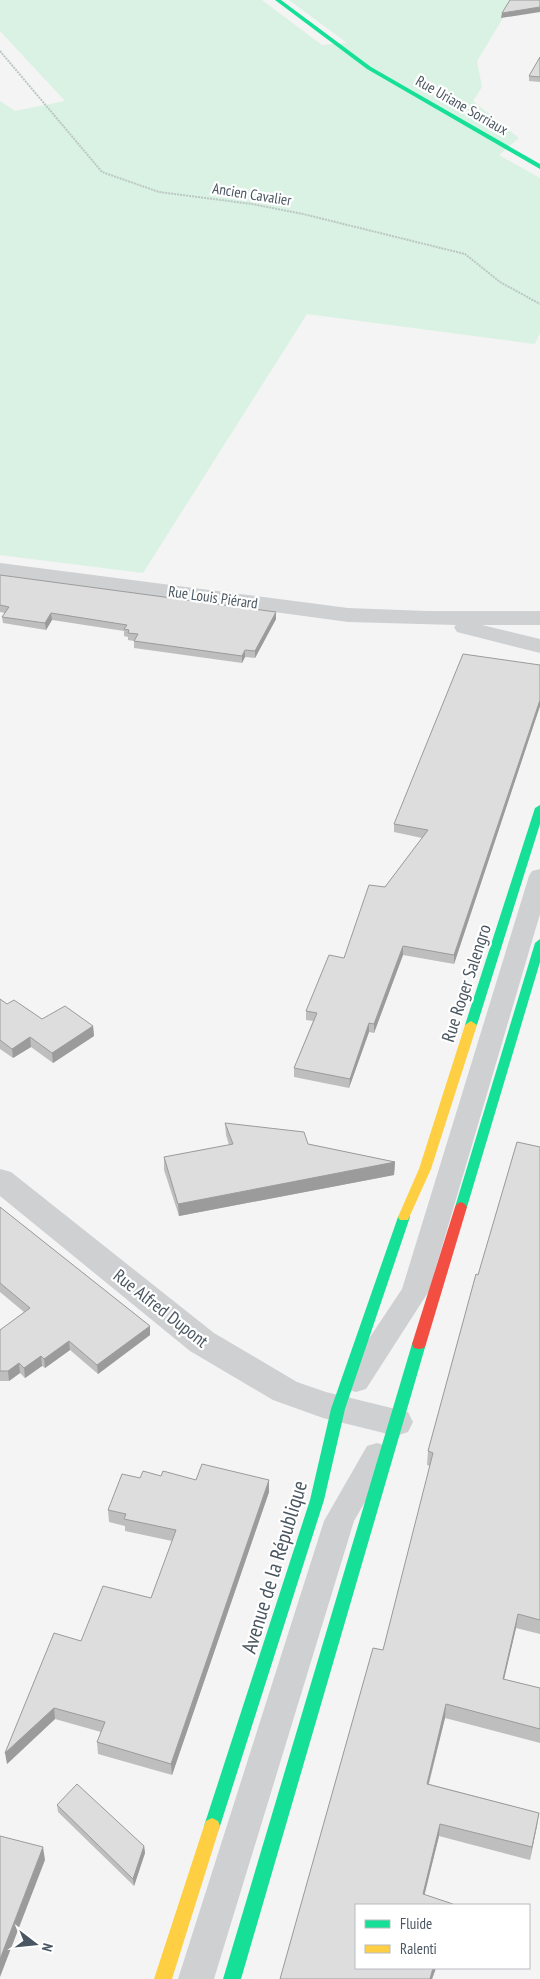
<svg xmlns="http://www.w3.org/2000/svg" width="540" height="1979" font-family="'PT Sans Narrow',sans-serif">
  <rect width="100%" height="100%" fill="#f4f4f4"/>
  <!-- green -->
  <path fill="#d9f2e3" d="M0 0H262L322 45 347 43 289 0H514L477 61 482 87 473 101 519 138 499 155 540 178V333L535 344 307 314 143 573 0 555V101L15 111 65 101 0 31Z"/>
  <g fill="none" stroke-linecap="round" stroke-linejoin="round">
    <!-- path -->
    <path stroke="#bcc7c4" stroke-width="2" stroke-dasharray="2 1" stroke-linecap="butt" d="M0 51 102 172 159 192 252 204 303 214 465 254 500 282 540 304"/>
    <!-- lane -->
    <path fill="#ced0d2" fill-rule="evenodd" d="M540 869V914L429 1291 366 1389 356 1392 346 1389 342 1381 346 1373 402 1289 529 876 532 871Z
      M377 1443 387 1446 392 1455 354 1521 214 1979H178L324 1521 367 1446Z"/>
    <!-- street -->
    <path fill="#ced0d2" fill-rule="evenodd" d="M0 563 348 608 427 611H540V625H482L540 639V653L457 632 454 627 456 625 348 622 0 575Z
      M0 1169 11 1172 214 1333 297 1382 326 1392 408 1412 413 1422 408 1432 396 1436 323 1418 273 1400 190 1351 0 1196Z"/>
    <!-- fast -->
    <path fill="#16e098" fill-rule="evenodd" d="M275 0H281L371 67 540 164V169L367 69Z
      M540 805V824L477 1025 475 1028H467L465 1025 535 808Z
      M540 939V962L467 1207 465 1210H457L455 1207 535 943Z
      M404 1212 408 1214 410 1217 345 1409 324 1500 220 1826 218 1831 212 1834 206 1831 204 1826 310 1500 331 1409 398 1217 400 1214Z
      M419 1339 424 1340 426 1344 241 1979H223L412 1344 414 1340Z"/>
    <!-- slow -->
    <path fill="#ffcf43" fill-rule="evenodd" d="M471 1021 477 1025 431 1169 408 1220H400L398 1217 419 1169 465 1025Z
      M212 1818 218 1821 220 1826 172 1979H154L204 1826 206 1821Z"/>
    <!-- jam -->
    <path fill="#f24e42" fill-rule="evenodd" d="M461 1202 465 1204 467 1207 426 1344 424 1348 419 1349 414 1348 412 1344 455 1207 457 1204Z"/>
  </g>
  <!-- wall -->
  <path fill="#bebebf" d="M540 57V82L529 81V76Z
    M0 575 276 619 255 658 245 657 242 663 134 648V641L128 640V637L124 636V631L52 620 46 630 3 623 2 617 5 613 0 612Z
    M540 665V706L454 964 403 955 374 1033 369 1032 349 1088 294 1077V1068L313 1021 306 1020V1011L344 958 385 887 422 838 394 832V824Z
    M0 999 7 1004 42 1019 93 1026 94 1036 53 1063 31 1047 13 1058 0 1049Z
    M225 1123 308 1144 395 1162 394 1175 179 1216 164 1170V1157L229 1145 226 1135Z
    M517 1142 540 1147V1634L516 1628 504 1679 540 1688V1743L445 1718 429 1784 539 1813 530 1860 439 1836 424 1895 453 1904V1905H356V1968H436L432 1979H280L373 1648 383 1650 430 1466 427 1465 428 1451 476 1274 478 1275Z
    M0 1207 150 1326V1335L98 1374 70 1350 45 1368 42 1366 25 1378 20 1373 9 1381H0V1330L24 1312 0 1292Z
    M161 1476 196 1480H269V1492L172 1775 98 1754 97 1742 101 1732 55 1719 7 1764 81 1641 151 1598 172 1541 125 1531V1526L109 1522 108 1510 140 1478Z
    M57 1805 144 1846 145 1853 134 1886 58 1812Z"/>
  <!-- shaded-wall -->
  <path fill="#9b9b9b" d="M540 7V12L501 18 502 13Z
    M276 612V619L255 658V651Z
    M51 613 52 620 46 630 45 623Z
    M245 650V657L242 663V656Z
    M540 700V706L454 964V955Z
    M403 946V955L374 1033V1024Z
    M369 1023V1032L349 1088 350 1079Z
    M93 1026 94 1036 53 1063 52 1053Z
    M30 1037 31 1047 13 1058 12 1049Z
    M395 1162 394 1175 179 1216 178 1204Z
    M150 1326V1335L98 1374 97 1365Z
    M69 1341 70 1350 45 1368 44 1359Z
    M41 1356 42 1366 25 1378 24 1368Z
    M19 1363 20 1373 9 1381 8 1371Z
    M269 1480V1492L172 1775 171 1764Z
    M518 1614 516 1628 501 1692 503 1679Z
    M446 1704 445 1718 425 1797 427 1784Z
    M54 1708 55 1719 7 1764 5 1753Z
    M539 1813 537 1826 530 1860 532 1847Z
    M440 1824 439 1836 422 1905 423 1894Z
    M144 1846 145 1853 134 1886 133 1879Z
    M43 1847 45 1860 0 1977V1959Z
    M433 1968H436L432 1979H430Z"/>
  <!-- building -->
  <path fill="#ddddde" stroke="#9b9b9b" d="M510 0H540V7L502 13Z
    M540 57V77L529 76Z
    M0 575 276 612 255 651 245 650 242 656 134 641 138 634 128 633 129 630 124 629 127 625 51 613 45 623 2 617 9 607 0 605Z
    M463 654 540 665V700L454 955 403 946 374 1024 369 1023 350 1079 294 1068 317 1013 306 1011 329 955 344 958 369 885 385 887 428 830 394 824Z
    M0 999 7 1004 14 1000 42 1019 65 1006 93 1026 52 1053 30 1037 12 1049 0 1040Z
    M225 1123 304 1132 308 1144 395 1162 178 1204 164 1157 233 1144Z
    M517 1142 540 1147V1620L518 1614 503 1679 540 1688V1729L446 1704 427 1784 539 1813 532 1847 440 1824 423 1894 453 1904 452 1905H356V1968H433L430 1979H280L373 1648 383 1650 433 1453 428 1451 476 1274 478 1275Z
    M0 1207 150 1326 97 1365 69 1341 44 1359 41 1356 24 1368 19 1363 8 1371H0V1330L30 1308 0 1283Z
    M202 1464 269 1480 171 1764 97 1742 105 1722 54 1708 5 1753 54 1633 81 1641 103 1586 151 1598 176 1530 124 1519 126 1514 108 1510 122 1474 140 1478 143 1471 161 1476 163 1471 196 1480Z
    M77 1784 144 1846 133 1879 57 1805Z
    M0 1836 43 1847 0 1959Z"/>
  <g text-anchor="middle" dominant-baseline="central" stroke-width="4.5" stroke-linejoin="round" paint-order="stroke">
    <!-- far-street labels -->
    <g font-size="15" fill="#4a5661" stroke="#fff">
      <text transform="translate(462 105) rotate(30)">Rue Uriane Sorriaux</text>
      <text transform="translate(252 194) rotate(9)">Ancien Cavalier</text>
      <text transform="translate(213 597) rotate(8)">Rue Louis Piérard</text>
    </g>
    <!-- street labels -->
    <g font-size="18" fill="#4a5661" stroke="#fff">
      <text transform="translate(466 983) rotate(-72)">Rue Roger Salengro</text>
      <text transform="translate(161 1308) rotate(38)">Rue Alfred Dupont</text>
    </g>
    <!-- near-street labels -->
    <g font-size="21" fill="#4a5661" stroke="#fff">
      <text transform="translate(274 1567) rotate(-73)">Avenue de la République</text>
    </g>
  </g>
  <!-- legend -->
  <rect x="355" y="1904" width="175" height="65" fill="#ffffff" stroke="#b7bbc0"/>
  <rect x="365" y="1920" width="25" height="8" fill="#16e098" stroke="#b7bbc0"/>
  <text x="400" y="1929" font-size="15" fill="#4a5661">Fluide</text>
  <rect x="365" y="1945" width="25" height="8" fill="#ffcf43" stroke="#b7bbc0"/>
  <text x="400" y="1954" font-size="15" fill="#4a5661">Ralenti</text>
  <!-- north arrow -->
  <g transform="translate(35 1944) rotate(106)" stroke="#ffffff" stroke-width="4" paint-order="stroke">
  <path d="M0-4L9 19L0 12L-9 19Z" fill="#4a5661"/>
  <text y="-8" font-size="14" font-weight="bold" text-anchor="middle" fill="#4a5661">N</text>
  </g>
</svg>
